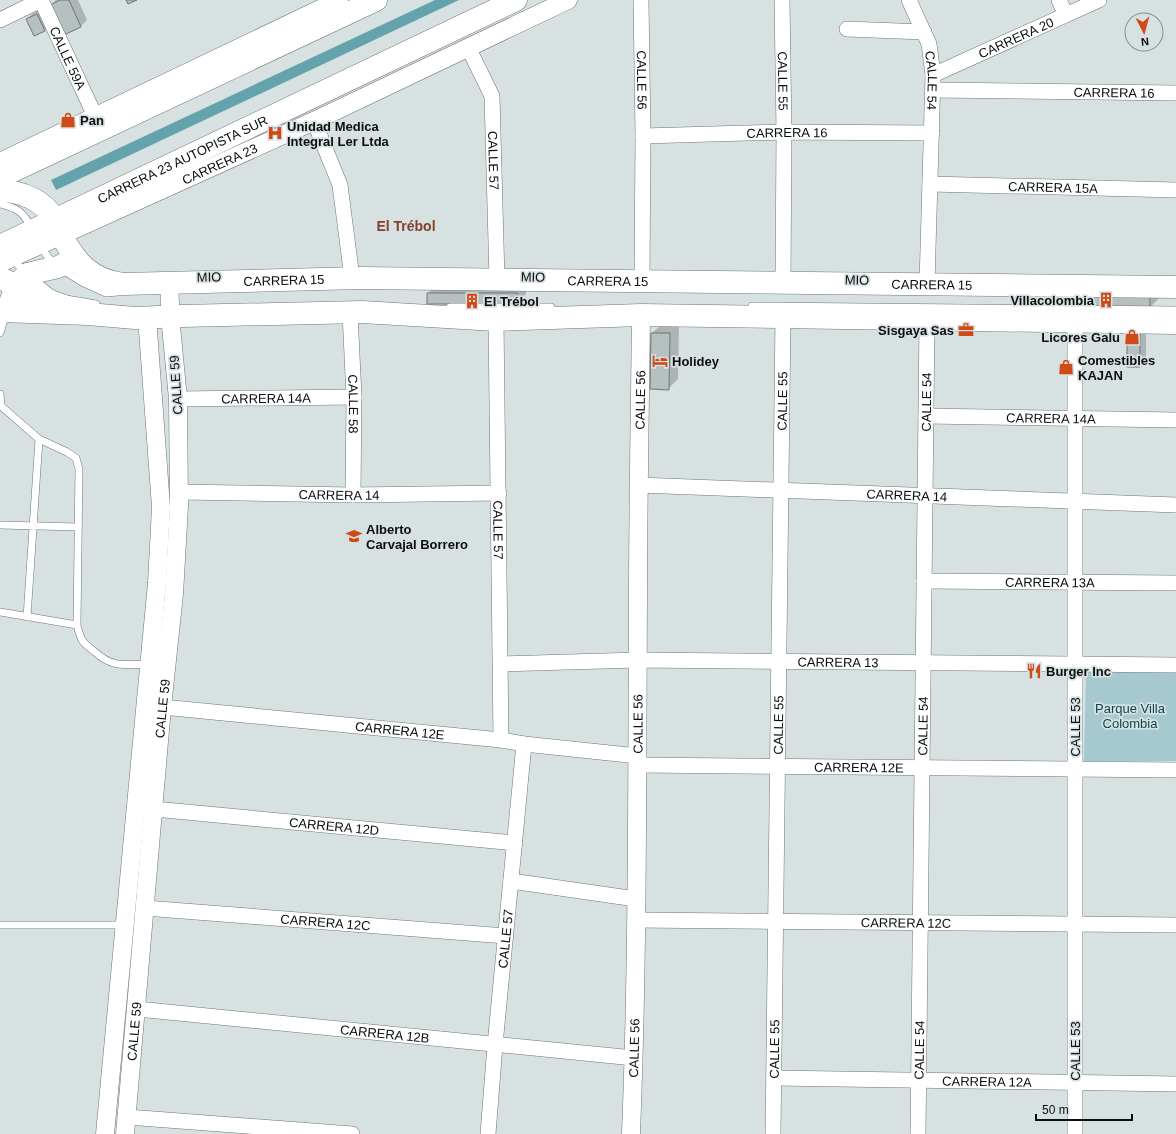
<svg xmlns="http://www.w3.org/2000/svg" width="1176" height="1134" font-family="Arial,sans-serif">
  <rect width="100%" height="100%" fill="#d7e1e2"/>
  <!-- green -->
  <path fill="#a5c9cf" d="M1086 670 1176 672V761H1084Z"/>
  <!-- water -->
  <path fill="#65a3ac" d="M435 0H459L56 190 51 180Z"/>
  <!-- shadow -->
  <path fill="#0003" d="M56 0H78L87 20 81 26 65 33 51 5Z
    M44 8 51 24 45 30 35 34 27 19 33 13Z
    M438 284H526V294L516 303 428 293Z
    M1159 288V298L1150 308 1063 296Z
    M662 324H679L678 379 668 389 652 333Z
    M1146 326V360L1140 366 1128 332Z"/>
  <!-- building -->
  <path fill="#b6c0c1" stroke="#6d7778" d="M60 0H69L81 27 64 35 50 5Z
    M126 0H137L128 4Z
    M37 14 45 31 34 36 26 19Z
    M427 293H517V304H427Z
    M1062 296 1150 297V309L1062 308Z
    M1127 332H1140V367H1127Z
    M651 333H670L669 390 650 389Z"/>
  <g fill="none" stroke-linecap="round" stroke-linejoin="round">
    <defs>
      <path id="service" d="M0 204C17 208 24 212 31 228
        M40 245 47 256 58 267 82 282 106 293 118 292
        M11 258 27 274 50 292
        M66 299 96 304
        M752 306 1176 310
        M450 307H551
        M0 333 6 313
        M0 394 1 406 39 439 67 452 76 458 79 469 77 625C81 641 82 642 95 652 114 669 126 664 150 664
        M0 525 78 527
        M0 612 77 625
        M27 617 39 439
        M0 925H125"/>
      <g id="minor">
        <path id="s1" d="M41 0 95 116"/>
        <path id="s2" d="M641 0 643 136 642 280"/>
        <path id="s3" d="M782 0 784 132 783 282"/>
        <path id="s4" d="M909 0 929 44 933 75 927 284"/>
        <path d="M1059 0 1066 15"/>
        <path d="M0 20 41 0"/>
        <path d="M847 29 924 32"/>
        <path id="s5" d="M468 47 492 96 497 279"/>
        <path id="s6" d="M933 75 1099 0"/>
        <path id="s7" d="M933 90 1176 93"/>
        <path d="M314 121 340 185 352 278"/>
        <path id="s8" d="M643 136 784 132 932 133"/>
        <path id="s9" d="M930 184 1176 190"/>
        <path id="s10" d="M350 313 354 397 353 495"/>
        <path id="s11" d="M496 320 501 740"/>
        <path d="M1075 321V1134"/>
        <path id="s12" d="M178 399 354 397"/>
        <path id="s13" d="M926 416 1176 420"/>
        <path id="s14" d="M638 485 1176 505"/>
        <path id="s15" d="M180 492 353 495 499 493"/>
        <path id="s16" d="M924 581 1176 583"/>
        <path id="s17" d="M501 664 638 660 1176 665"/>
        <path id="s18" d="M162 707 501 740 524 744 638 756"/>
        <path id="s19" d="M638 765 1176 770"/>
        <path id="s20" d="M154 809 515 843"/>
        <path d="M511 881 636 899"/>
        <path id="s21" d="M145 908 506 936"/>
        <path id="s22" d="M635 920 1176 925"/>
        <path id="s23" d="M137 1009 634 1058"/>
        <path id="s24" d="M774 1078 1176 1084"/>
        <path d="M127 1117 352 1134"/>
        <path id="s25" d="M488 1134 495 1045 524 744"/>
        <path id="s26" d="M773 1134 783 317"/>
        <path id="s27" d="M918 1134 927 319"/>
      </g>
      <g id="tertiary">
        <path d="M0 162 339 0"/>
        <path id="s28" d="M0 263 314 121 568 0"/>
        <path d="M105 1134 157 583 161 507 147 317"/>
        <path id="s29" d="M125 1134 162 707 174 594 179 506 178 399 171 326 169 282"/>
        <path id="s30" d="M631 1134C638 956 637 777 638 599 638 504 640 409 641 315"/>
      </g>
      <g id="primary">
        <path d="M0 177 376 0"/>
        <path id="s31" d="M0 191C21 191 44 200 55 220 58 224 59 229 61 234 75 262 91 280 123 284L360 278 1176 287"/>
        <path id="s32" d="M0 246 516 0"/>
        <path d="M0 278C7 280 13 285 20 288 35 295 50 301 67 307"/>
        <path d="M0 311 88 314 135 318 182 316 362 312 496 320 641 315 1176 323"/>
        <path d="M7 311 16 286 27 274 58 267 72 260 81 264"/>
      </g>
    </defs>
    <!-- service casing -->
    <use href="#service" stroke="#6d7678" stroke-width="8"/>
    <!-- minor casing -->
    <use href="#minor" stroke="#6d7678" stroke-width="16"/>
    <!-- tertiary casing -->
    <use href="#tertiary" stroke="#6d7678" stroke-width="19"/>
    <!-- primary casing -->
    <use href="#primary" stroke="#6d7678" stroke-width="23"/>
    <!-- service -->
    <use href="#service" stroke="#fff" stroke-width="7"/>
    <!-- minor -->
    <use href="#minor" stroke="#fff" stroke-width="15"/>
    <!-- tertiary -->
    <use href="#tertiary" stroke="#fff" stroke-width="18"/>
    <!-- primary -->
    <use href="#primary" stroke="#fff" stroke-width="22"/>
  </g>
  <!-- icons -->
  <defs>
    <symbol id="shop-bare" viewBox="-9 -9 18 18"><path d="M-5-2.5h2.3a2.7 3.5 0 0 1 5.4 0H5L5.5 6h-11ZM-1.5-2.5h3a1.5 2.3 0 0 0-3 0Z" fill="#d04917" stroke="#d7e1e2" stroke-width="2.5" paint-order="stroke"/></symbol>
    <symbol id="hospital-bare" viewBox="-9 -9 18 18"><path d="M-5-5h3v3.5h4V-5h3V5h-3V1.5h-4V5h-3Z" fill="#d04917" stroke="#d7e1e2" stroke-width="2.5" paint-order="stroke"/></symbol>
    <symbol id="building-bare" viewBox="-9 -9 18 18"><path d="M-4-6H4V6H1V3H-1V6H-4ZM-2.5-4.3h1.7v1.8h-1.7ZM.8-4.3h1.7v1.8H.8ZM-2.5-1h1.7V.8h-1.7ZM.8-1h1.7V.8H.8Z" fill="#d04917" stroke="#d7e1e2" stroke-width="2.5" paint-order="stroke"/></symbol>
    <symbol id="office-bare" viewBox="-9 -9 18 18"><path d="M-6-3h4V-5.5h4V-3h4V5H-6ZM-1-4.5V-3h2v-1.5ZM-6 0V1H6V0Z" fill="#d04917" stroke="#d7e1e2" stroke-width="2.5" paint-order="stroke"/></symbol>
    <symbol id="hotel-bare" viewBox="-9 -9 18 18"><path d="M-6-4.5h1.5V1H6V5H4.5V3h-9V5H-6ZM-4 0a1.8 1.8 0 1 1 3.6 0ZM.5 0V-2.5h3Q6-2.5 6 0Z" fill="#d04917" stroke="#d7e1e2" stroke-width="2.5" paint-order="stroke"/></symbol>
    <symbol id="school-bare" viewBox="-9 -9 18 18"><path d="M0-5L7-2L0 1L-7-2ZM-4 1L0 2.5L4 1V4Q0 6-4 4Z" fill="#d04917" stroke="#d7e1e2" stroke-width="2.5" paint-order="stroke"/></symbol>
    <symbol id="restaurant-bare" viewBox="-9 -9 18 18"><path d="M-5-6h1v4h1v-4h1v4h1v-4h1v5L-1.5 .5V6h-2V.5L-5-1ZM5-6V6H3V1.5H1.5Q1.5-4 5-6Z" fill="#d04917" stroke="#d7e1e2" stroke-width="2.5" paint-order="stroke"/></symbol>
  </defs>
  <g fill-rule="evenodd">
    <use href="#shop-bare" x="57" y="109" width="22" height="22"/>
    <use href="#hospital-bare" x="264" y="122" width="22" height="22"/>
    <use href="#building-bare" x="1095" y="289" width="22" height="22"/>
    <use href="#building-bare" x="461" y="290" width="22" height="22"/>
    <use href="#office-bare" x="955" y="319" width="22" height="22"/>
    <use href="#shop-bare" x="1121" y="326" width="22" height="22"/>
    <use href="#hotel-bare" x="649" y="350" width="22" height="22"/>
    <use href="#shop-bare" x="1055" y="356" width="22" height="22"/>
    <use href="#school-bare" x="343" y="525" width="22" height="22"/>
    <use href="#restaurant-bare" x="1023" y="660" width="22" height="22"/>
  </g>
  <g text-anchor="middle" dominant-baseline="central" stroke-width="3.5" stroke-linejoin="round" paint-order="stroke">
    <!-- street labels -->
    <g font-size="13" fill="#0b0e0e" stroke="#d7e1e2">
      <text stroke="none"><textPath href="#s6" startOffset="91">CARRERA 20</textPath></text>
      <text stroke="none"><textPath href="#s1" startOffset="64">CALLE 59A</textPath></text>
      <text stroke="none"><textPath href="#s2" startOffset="80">CALLE 56</textPath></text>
      <text stroke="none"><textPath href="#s4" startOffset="85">CALLE 54</textPath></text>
      <text stroke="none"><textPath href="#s3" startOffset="81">CALLE 55</textPath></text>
      <text stroke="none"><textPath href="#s7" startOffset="181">CARRERA 16</textPath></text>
      <text stroke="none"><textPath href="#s8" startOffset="144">CARRERA 16</textPath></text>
      <text stroke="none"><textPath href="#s32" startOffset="202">CARRERA 23 AUTOPISTA SUR</textPath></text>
      <text stroke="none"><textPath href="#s5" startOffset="119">CALLE 57</textPath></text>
      <text stroke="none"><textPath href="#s28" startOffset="241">CARRERA 23</textPath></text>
      <text stroke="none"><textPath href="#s9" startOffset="123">CARRERA 15A</textPath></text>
      <text transform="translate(209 277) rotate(-1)">MIO</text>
      <text transform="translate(533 277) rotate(1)">MIO</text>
      <text stroke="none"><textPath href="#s31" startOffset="325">CARRERA 15</textPath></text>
      <text stroke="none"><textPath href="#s31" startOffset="649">CARRERA 15</textPath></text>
      <text transform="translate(857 280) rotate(1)">MIO</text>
      <text stroke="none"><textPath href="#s31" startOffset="973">CARRERA 15</textPath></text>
      <text transform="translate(176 385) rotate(-94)">CALLE 59</text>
      <text stroke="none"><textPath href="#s12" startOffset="88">CARRERA 14A</textPath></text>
      <text stroke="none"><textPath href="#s30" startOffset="734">CALLE 56</textPath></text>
      <text stroke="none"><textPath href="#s26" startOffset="733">CALLE 55</textPath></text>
      <text stroke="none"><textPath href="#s27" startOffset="732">CALLE 54</textPath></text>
      <text stroke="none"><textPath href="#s10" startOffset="91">CALLE 58</textPath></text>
      <text stroke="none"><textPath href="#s13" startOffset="125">CARRERA 14A</textPath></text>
      <text stroke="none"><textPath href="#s15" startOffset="159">CARRERA 14</textPath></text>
      <text stroke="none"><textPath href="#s14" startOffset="269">CARRERA 14</textPath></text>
      <text stroke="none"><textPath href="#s11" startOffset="210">CALLE 57</textPath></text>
      <text stroke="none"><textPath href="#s16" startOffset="126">CARRERA 13A</textPath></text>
      <text stroke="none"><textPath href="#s17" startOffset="337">CARRERA 13</textPath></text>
      <text stroke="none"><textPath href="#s29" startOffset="427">CALLE 59</textPath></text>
      <text stroke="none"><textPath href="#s30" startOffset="410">CALLE 56</textPath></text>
      <text stroke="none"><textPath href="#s26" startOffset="409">CALLE 55</textPath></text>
      <text stroke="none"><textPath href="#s27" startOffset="408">CALLE 54</textPath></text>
      <text transform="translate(1075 727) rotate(-90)">CALLE 53</text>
      <text stroke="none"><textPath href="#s18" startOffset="239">CARRERA 12E</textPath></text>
      <text stroke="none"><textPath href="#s19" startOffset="221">CARRERA 12E</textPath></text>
      <text stroke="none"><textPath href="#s20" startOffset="181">CARRERA 12D</textPath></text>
      <text stroke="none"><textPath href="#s21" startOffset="181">CARRERA 12C</textPath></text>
      <text stroke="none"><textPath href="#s22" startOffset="271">CARRERA 12C</textPath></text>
      <text stroke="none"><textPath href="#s25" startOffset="196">CALLE 57</textPath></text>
      <text stroke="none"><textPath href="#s29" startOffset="103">CALLE 59</textPath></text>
      <text stroke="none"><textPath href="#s23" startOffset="249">CARRERA 12B</textPath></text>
      <text stroke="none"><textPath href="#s30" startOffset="86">CALLE 56</textPath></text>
      <text stroke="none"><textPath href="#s26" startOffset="85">CALLE 55</textPath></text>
      <text stroke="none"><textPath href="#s27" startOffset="84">CALLE 54</textPath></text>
      <text transform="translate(1075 1051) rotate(-90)">CALLE 53</text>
      <text stroke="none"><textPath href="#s24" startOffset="213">CARRERA 12A</textPath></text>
    </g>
    <!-- poi labels -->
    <g font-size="13" font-weight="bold" fill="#0b0e0e" stroke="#d7e1e2" text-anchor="start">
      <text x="80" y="120">Pan</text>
      <text x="287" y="126">Unidad Medica<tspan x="287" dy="15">Integral Ler Ltda</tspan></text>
      <text x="1094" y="300" text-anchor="end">Villacolombia</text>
      <text x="484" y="301">El Trébol</text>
      <text x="954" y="330" text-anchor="end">Sisgaya Sas</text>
      <text x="1120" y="337" text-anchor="end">Licores Galu</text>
      <text x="1078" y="360">Comestibles<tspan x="1078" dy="15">KAJAN</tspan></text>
      <text x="672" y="361">Holidey</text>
      <text x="366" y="529">Alberto<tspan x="366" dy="15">Carvajal Borrero</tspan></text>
      <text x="1046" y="671">Burger Inc</text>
    </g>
    <!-- park labels -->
    <g font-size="13" fill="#0b464d" stroke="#d7e1e2">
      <text x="1130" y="708">Parque Villa<tspan x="1130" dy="15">Colombia</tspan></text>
    </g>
    <!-- neighbourhood labels -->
    <g font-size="14" font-weight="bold" fill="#84402b" stroke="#d7e1e2">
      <text x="406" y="226">El Trébol</text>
    </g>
  </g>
  <!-- north arrow -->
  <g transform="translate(1144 32) rotate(174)"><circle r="19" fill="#d7e1e2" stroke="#858d8d"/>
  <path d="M0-3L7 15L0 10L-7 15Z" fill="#d04917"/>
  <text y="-6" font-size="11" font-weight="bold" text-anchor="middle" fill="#0b0e0e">N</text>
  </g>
  <!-- scale -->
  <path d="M1036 1114v6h96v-6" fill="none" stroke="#0b0e0e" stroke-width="2"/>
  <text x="1042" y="1114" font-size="12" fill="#0b0e0e" stroke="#d7e1e2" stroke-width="3" paint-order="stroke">50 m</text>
</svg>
